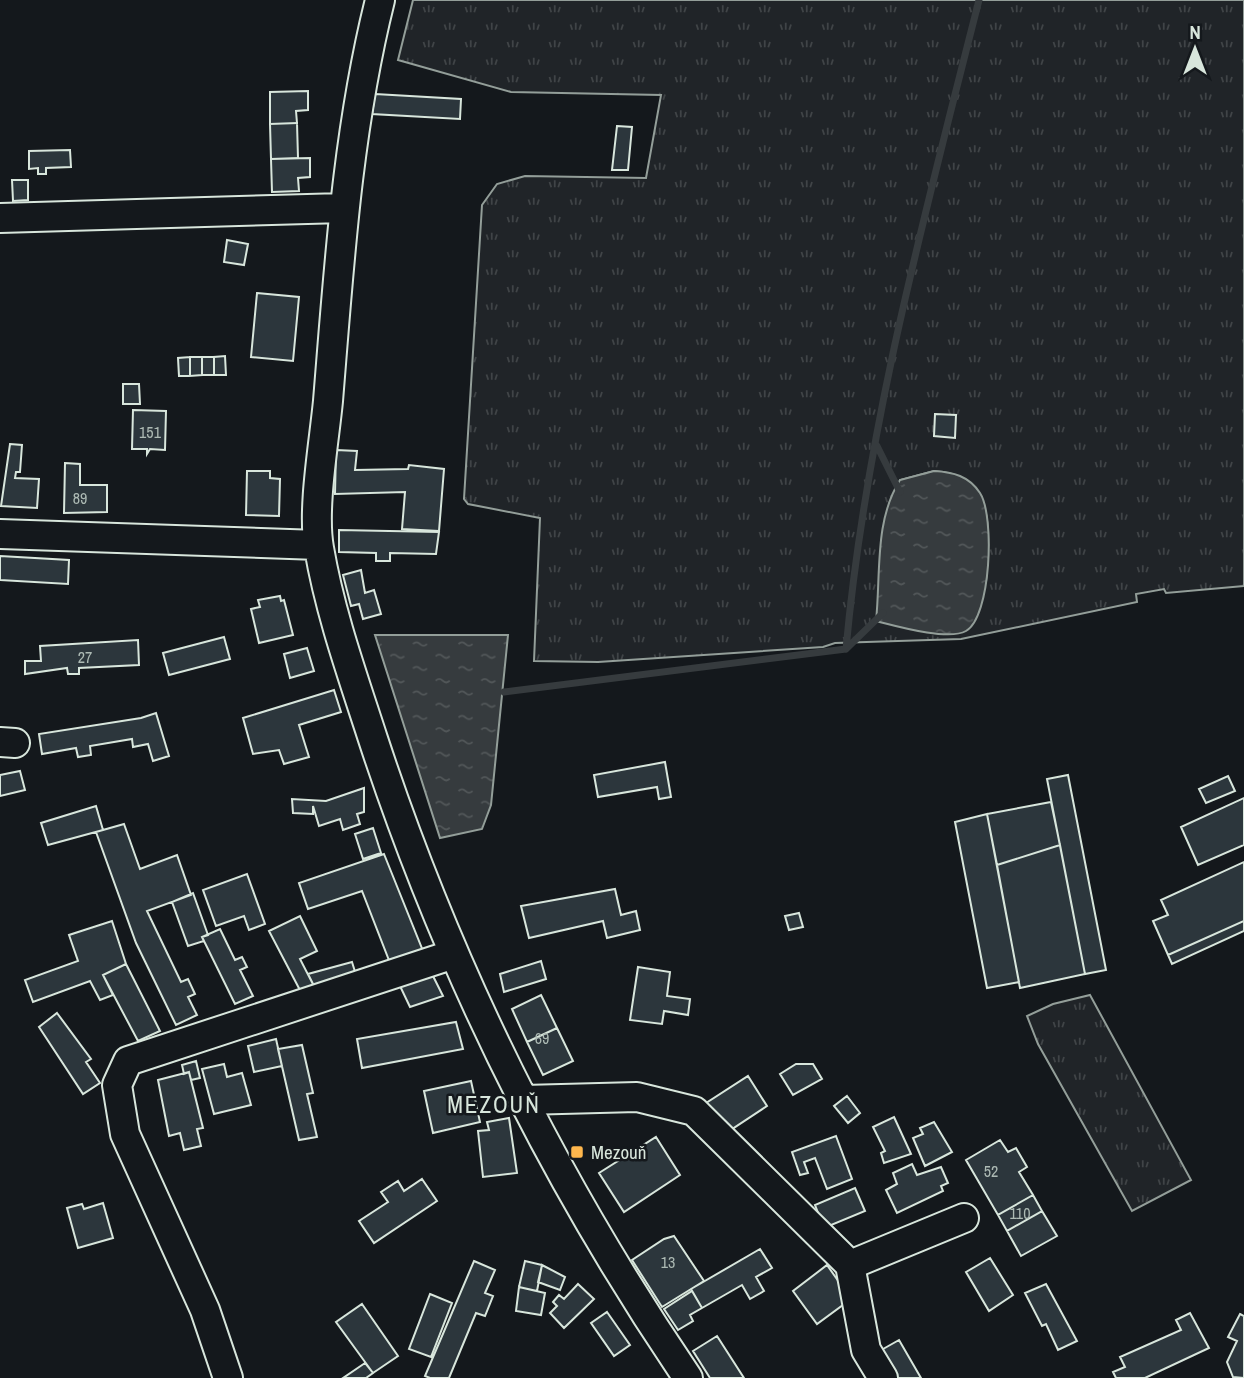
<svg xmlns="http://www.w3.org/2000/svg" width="1244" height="1378" font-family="'Archivo Narrow',sans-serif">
  <defs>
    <pattern id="grass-tufts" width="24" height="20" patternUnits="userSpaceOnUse" patternTransform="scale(1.75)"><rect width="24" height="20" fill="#202428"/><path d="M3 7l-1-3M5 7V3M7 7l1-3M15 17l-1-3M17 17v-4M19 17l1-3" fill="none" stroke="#404447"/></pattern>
    <pattern id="water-ripples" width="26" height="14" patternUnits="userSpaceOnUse" patternTransform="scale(1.75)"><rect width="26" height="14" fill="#363b3e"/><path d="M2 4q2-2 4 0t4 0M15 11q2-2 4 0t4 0" fill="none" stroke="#525759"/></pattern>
  </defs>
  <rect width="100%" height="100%" fill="#14181c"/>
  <!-- grass -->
  <path fill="url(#grass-tufts)" stroke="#939e99" stroke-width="2" fill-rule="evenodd" d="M413 0H1244V586L1166 593 1164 589 1136 594 1137 602 961 639 835 643 823 647 598 662 534 661 540 518 468 504 464 499 482 205 497 184 525 176 646 178 661 95 511 92 398 60ZM934 471C998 474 989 536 986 582L877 621 881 577 900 480Z
    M1090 995 1191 1180 1132 1211 1038 1044 1027 1016 1053 1004Z"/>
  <!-- water -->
  <path fill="url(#water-ripples)" stroke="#939e99" stroke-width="2" d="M934 471C953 472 969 476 980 493 995 516 991 617 966 631 948 641 896 626 876 621 881 574 874 521 900 480Z
    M375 635H508L491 805 482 829 440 838Z"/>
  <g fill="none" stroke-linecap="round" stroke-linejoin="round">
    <!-- stream -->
    <path stroke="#363b3e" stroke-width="7" d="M877 446 900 492
      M846 649 883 613
      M504 692 846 649C866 429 925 214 979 0"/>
  </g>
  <!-- building -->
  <path fill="#2c363c" stroke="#d8e6dc" stroke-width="2" d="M308 91V110L296 111 297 123 270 124V92Z
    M375 94 461 99 460 119 372 114Z
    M297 123 298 158 271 159 270 124Z
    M617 126 632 127 628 170H612Z
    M70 150 71 167 46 168V174H38V168L29 169V151Z
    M310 158V177L298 178 299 191 272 192 271 159Z
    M12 180H28V200L13 201Z
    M227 240 248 244 244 265 224 262Z
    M257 293 299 297 293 361 251 357Z
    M225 356 226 375H214V357Z
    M190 357H202V375L190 376Z
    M190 357V376H179L178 358Z
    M202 357H214V375H202Z
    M123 384H139L140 404H123Z
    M133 410 166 411 165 450 150 449 147 454V449H132Z
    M935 414 956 415 955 438 934 436Z
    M10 444 22 445 20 472H16L15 478 39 479 37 508 1 506Z
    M336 450 357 451 355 470 408 469 409 465 444 469 439 531 402 529 405 492 335 494Z
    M65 463 80 464V485H107V512L64 513Z
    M247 471H270V478L280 479 279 516 246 515Z
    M339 530 439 532 436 554 390 553V561H376V553L339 552Z
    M0 556 69 560 68 584 0 580Z
    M361 570 365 593 374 590 381 614 363 619 359 604 351 606 343 575Z
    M280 596 281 601 284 600 293 635 259 643 251 609 260 607 258 600Z
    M224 637 230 659 169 675 163 653Z
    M138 640 139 665 79 668V674H68L67 668 25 674V661H41L40 646Z
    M307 648 314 671 290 678 284 654Z
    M334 690 341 712 299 725 309 757 284 764 279 750 253 754 243 718Z
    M156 713 169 756 153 761 148 744 133 747 132 739 90 746 91 755 78 757 76 748 42 754 39 734 141 718Z
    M665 762 671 797 659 799 657 787 598 797 594 775Z
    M20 771 25 790 0 796V775Z
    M1068 775 1106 970 1085 974 1047 779Z
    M1228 776 1235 791 1206 803 1199 789Z
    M364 788V812L357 814 360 824 343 830 340 819 319 826 313 806V814L293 813 292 799 326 801Z
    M1244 798V845L1198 865 1181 827Z
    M1051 802 1060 845 997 865 987 814Z
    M96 806 103 830 48 845 41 823Z
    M987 814 1019 982 987 988 955 822Z
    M124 824 140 869 177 855 191 895 147 911 181 982 188 979 195 994 188 997 197 1015 176 1025 136 943 96 832Z
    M373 828 381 853 363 859 355 834Z
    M1060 845 1085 974 1020 988 997 865Z
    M384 854 425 956 392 968 362 891 308 909 299 883Z
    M1244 862V921L1168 955 1153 921 1168 915 1161 900Z
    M247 874 265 924 249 930 244 916 216 926 203 890Z
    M615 889 621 915 636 911 640 930 607 938 603 921 529 938 521 906Z
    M193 893 208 935 202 937 204 941 188 946 172 902Z
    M799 913 803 927 789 930 785 916Z
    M300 916 317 951 300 959 316 990 302 994 269 931Z
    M112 921 126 964 103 975 113 995 100 1000 90 981 33 1002 25 980 78 961 69 935Z
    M1244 921V931L1172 964 1168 955Z
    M220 929 235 960 242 957 247 967 240 970 253 996 235 1004 202 937Z
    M541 961 546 979 504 992 500 974Z
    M352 962 357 978 316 990 308 974Z
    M126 964 160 1031 138 1041 103 975Z
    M638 967 670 972 667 996 690 999 688 1015 664 1011 662 1024 630 1020Z
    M432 974 443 996 410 1007 400 986Z
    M541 995 557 1028 527 1042 512 1009Z
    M57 1013 91 1059 86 1062 100 1083 83 1094 39 1027Z
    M456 1022 463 1049 362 1068 357 1039Z
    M557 1028 573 1061 543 1075 527 1042Z
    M276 1039 282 1066 254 1072 248 1046Z
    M302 1045 313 1093 307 1094 317 1137 299 1140 278 1049Z
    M196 1061 200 1078 191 1080 189 1072 184 1074 182 1065Z
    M224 1064 227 1077 242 1073 251 1105 214 1114 202 1069Z
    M796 1064H813L822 1079 793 1095 780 1074Z
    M189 1072 203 1128 197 1129 201 1146 184 1150 180 1133 169 1136 158 1080Z
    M748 1076 767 1106 723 1135 703 1105Z
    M471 1081 480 1122 433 1133 424 1091Z
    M847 1096 860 1113 848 1123 834 1106Z
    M894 1117 911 1154 884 1163 881 1153 885 1151 873 1127Z
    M509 1118 517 1173 483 1177 478 1131 489 1130 487 1122Z
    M934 1122 952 1152 925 1166 913 1138 923 1134 920 1128Z
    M836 1136 852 1179 827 1189 815 1158 804 1162 808 1173 800 1175 792 1152Z
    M656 1137 680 1175 624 1212 599 1173Z
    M1000 1140 1008 1152 1016 1148 1027 1167 1019 1172 1033 1195 998 1215 966 1160Z
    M912 1164 917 1175 941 1167 948 1183 941 1186 943 1191 897 1213 886 1190 897 1184 893 1173Z
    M422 1179 437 1201 374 1243 359 1221 388 1202 381 1192 398 1181 404 1191Z
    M855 1188 865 1211 824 1228 815 1205Z
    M1033 1195 1042 1211 1007 1231 998 1215Z
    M103 1203 113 1238 78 1248 67 1208 82 1204 84 1209Z
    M1042 1211 1057 1236 1021 1256 1007 1231Z
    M674 1236 704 1281 662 1307 632 1260 664 1239Z
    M760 1249 772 1268 756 1277 764 1291 750 1299 742 1285 702 1308 691 1289Z
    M990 1258 1013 1295 989 1311 966 1272Z
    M474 1261 495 1270 485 1293 493 1296 485 1316 476 1313 449 1378H430L425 1376Z
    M525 1261 542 1265 537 1291 519 1287Z
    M542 1265 565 1277 560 1290 538 1282Z
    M827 1265 851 1299 817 1324 793 1291Z
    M578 1284 594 1299 564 1328 550 1313 557 1306 553 1302 559 1295 564 1299Z
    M1046 1284 1077 1341 1058 1350 1046 1324 1042 1326 1025 1293Z
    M519 1287 545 1293 541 1315 516 1311Z
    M692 1291 702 1308 690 1315 693 1321 678 1330 664 1309Z
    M430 1294 452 1303 431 1357 409 1349Z
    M362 1304 398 1356 373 1373 336 1322Z
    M607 1312 630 1345 614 1356 591 1323Z
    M1190 1313 1209 1348 1145 1378H1116L1113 1372 1125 1367 1120 1357 1181 1330 1176 1320Z
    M1240 1314 1244 1316V1378L1233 1377 1227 1362 1237 1341 1228 1337Z
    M717 1336 744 1378H710L693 1351Z
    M899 1340 921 1378H891L876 1353Z
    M365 1363 373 1373 366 1378H343Z"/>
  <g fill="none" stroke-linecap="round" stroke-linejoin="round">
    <defs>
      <path id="minor" d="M380 0C347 132 339 267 328 401 324 443 312 509 319 548 330 613 353 677 373 739 447 965 554 1181 688 1378
        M0 218 343 208
        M0 534 318 545
        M0 742 15 743
        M524 1100 637 1097 694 1111 850 1265 866 1350 883 1378
        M850 1265 964 1218
        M228 1378 205 1310 125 1134 117 1085 128 1061 454 954"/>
    </defs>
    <!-- minor casing -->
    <use href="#minor" stroke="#d8e6dc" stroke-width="32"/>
    <!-- minor -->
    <use href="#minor" stroke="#14181c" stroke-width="28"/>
  </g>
  <!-- markers -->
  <rect fill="#ffb74d" stroke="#14181c" stroke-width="2.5" x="570" y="1145" width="14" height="14" rx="3.5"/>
  <g text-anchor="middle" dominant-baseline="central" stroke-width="5" stroke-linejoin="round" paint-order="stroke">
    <!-- number labels -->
    <g font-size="16" fill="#adbab4">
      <text x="150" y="432">151</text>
      <text x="80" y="498">89</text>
      <text x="85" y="657">27</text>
      <text x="542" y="1038">69</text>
      <text x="991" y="1171">52</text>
      <text x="1020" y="1213">110</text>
      <text x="668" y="1262">13</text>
    </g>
    <!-- poi labels -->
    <g font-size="19" fill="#d8e6dc" stroke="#14181c" text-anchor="start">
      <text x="591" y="1152">Mezouň</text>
    </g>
    <!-- quarter labels -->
    <g font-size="23" letter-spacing="2" fill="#d8e6dc" stroke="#14181c">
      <text x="494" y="1104">MEZOUŇ</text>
    </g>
  </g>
  <!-- north arrow -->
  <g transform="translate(1195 49)" stroke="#14181c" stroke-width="5" paint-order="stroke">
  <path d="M0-5L12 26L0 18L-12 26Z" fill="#d8e6dc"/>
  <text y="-10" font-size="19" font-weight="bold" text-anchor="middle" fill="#d8e6dc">N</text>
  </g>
</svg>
